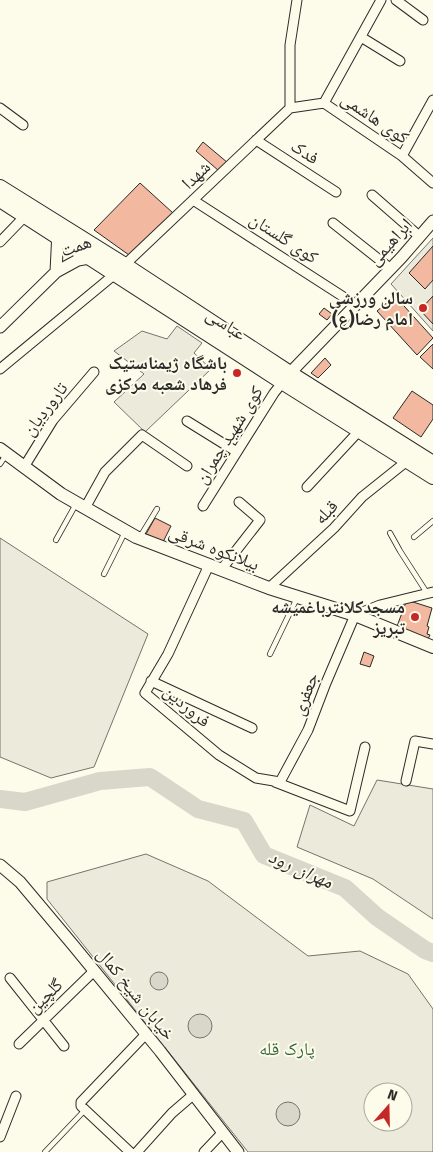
<svg xmlns="http://www.w3.org/2000/svg" width="433" height="1152" font-family="'Fira Sans','Noto Naskh Arabic',sans-serif">
  <rect width="100%" height="100%" fill="#fdfbea"/>
  <!-- green -->
  <path fill="#ecebdb" stroke="#74746e" fill-rule="evenodd" d="M433 238V331L391 284Z
    M177 326 202 343 194 353 211 369 145 432 114 402 144 374 114 351 142 331 167 339Z
    M0 538 148 634 94 767 51 778 0 757Z
    M377 780 433 789V919L373 879 297 847 310 805 354 826Z
    M146 854 208 881 308 956 360 951 408 974 433 1009V1152H248L47 899V882ZM373 1092H403V1122H373Z"/>
  <!-- water -->
  <path fill="#d8d7c9" stroke="#74746e" d="M150 981a9 9 0 1 1 18 0a9 9 0 1 1-18 0Z
    M188 1026a12 12 0 1 1 24 0a12 12 0 1 1-24 0Z
    M276 1114a12 12 0 1 1 24 0a12 12 0 1 1-24 0Z"/>
  <g fill="none" stroke-linecap="round" stroke-linejoin="round">
    <!-- river -->
    <path stroke="#d8d7c9" stroke-width="18" d="M0 799 25 802 100 781 150 777 198 809 244 821 264 855 345 888 377 917 425 950 433 953"/>
  </g>
  <!-- building -->
  <path fill="#f2b8a0" stroke="#2b2b2b" d="M203 142 228 163 219 171 196 151Z
    M140 183 173 213 129 255 94 230Z
    M433 246V280L425 289 409 273Z
    M395 296 433 338 417 355 377 311Z
    M433 296V324L420 310Z
    M324 308 332 314 327 320 319 314Z
    M433 344V369L420 357Z
    M325 358 331 365 318 378 311 373Z
    M412 391 433 405V419L421 437 393 418Z
    M155 518 171 526 163 542 146 534Z
    M406 602H413L432 608 427 626 429 627 427 634 430 635 427 641 396 629Z
    M364 652 374 656 370 667 360 664Z"/>
  <g fill="none" stroke-linecap="round" stroke-linejoin="round">
    <defs>
      <path id="service" d="M0 464 6 455
        M390 533 400 551 427 593
        M140 537 157 509
        M414 537 433 521
        M56 540 76 504
        M104 574 125 532
        M270 654 297 598
        M45 1152 85 1110"/>
      <path id="minor" d="M396 0 423 20
        M361 37 400 61
        M324 103 381 0
        M0 108 23 125
        M290 108 324 103 402 156 433 183
        M290 108V45L297 0
        M256 140 336 192
        M402 156 433 100
        M372 195 419 236
        M193 200 356 305
        M333 223 391 269
        M0 242 28 213
        M0 369 115 274 290 108
        M187 421 237 452
        M24 467 53 420 94 372
        M307 487 359 431
        M203 506 274 393 286 378
        M85 508 105 472 142 435 187 466
        M209 565 168 654 145 693 219 755 256 778 280 782 308 730 326 683 355 615 380 605 433 592
        M221 570 260 520 239 502
        M269 588 334 528 362 497 407 461
        M151 681 252 728
        M406 781 415 741 433 744
        M275 782 350 811 365 747
        M10 978 64 1046
        M19 1044 94 971
        M0 1137 16 1096
        M130 1152 81 1106V1102L146 1034
        M137 1152 172 1113 194 1094
        M204 1152 223 1132"/>
      <path id="tertiary" d="M56 272 58 231
        M0 327 56 272 78 260 95 257
        M290 373 401 258 433 221
        M0 865 20 882 73 945 160 1051 238 1152"/>
      <path id="secondary" d="M0 449 61 494 136 537 269 588 355 615 433 647"/>
      <path id="primary" d="M0 187 125 265 290 373 433 463
        M0 200 282 382 433 477"/>
    </defs>
    <!-- service casing -->
    <use href="#service" stroke="#2b2b2b" stroke-width="6"/>
    <!-- minor casing -->
    <use href="#minor" stroke="#2b2b2b" stroke-width="11"/>
    <!-- tertiary casing -->
    <use href="#tertiary" stroke="#2b2b2b" stroke-width="13"/>
    <!-- secondary casing -->
    <use href="#secondary" stroke="#2b2b2b" stroke-width="14"/>
    <!-- primary casing -->
    <use href="#primary" stroke="#2b2b2b" stroke-width="16"/>
    <!-- service -->
    <use href="#service" stroke="#fdfbea" stroke-width="4.5"/>
    <!-- minor -->
    <use href="#minor" stroke="#fdfbea" stroke-width="9"/>
    <!-- tertiary -->
    <use href="#tertiary" stroke="#fdfbea" stroke-width="11"/>
    <!-- secondary -->
    <use href="#secondary" stroke="#fdfbea" stroke-width="12"/>
    <!-- primary -->
    <use href="#primary" stroke="#fdfbea" stroke-width="14"/>
  </g>
  <!-- markers -->
  <g fill="#c62828" stroke="#fdfbea" stroke-width="2">
    <circle cx="423" cy="308" r="5"/>
    <circle cx="237" cy="373" r="5"/>
    <circle cx="415" cy="617" r="5"/>
  </g>
  <g text-anchor="middle" dominant-baseline="central" stroke-width="4" stroke-linejoin="round" paint-order="stroke">
    <!-- street labels -->
    <g font-size="18" fill="#2b2b2b" stroke="#fdfbea">
      <text transform="translate(375 118) rotate(34)">کوی هاشمی</text>
      <text transform="translate(305 152) rotate(33)">فدک</text>
      <text transform="translate(196 175) rotate(-44)">شهدا</text>
      <text transform="translate(284 238) rotate(33)">کوی گلستان</text>
      <text transform="translate(390 242) rotate(-48)">ابراهیمی</text>
      <text transform="translate(76 246) rotate(-19)">همت</text>
      <text transform="translate(226 324) rotate(33)">عباسى</text>
      <text transform="translate(45 409) rotate(-53)">تاروردیان</text>
      <text transform="translate(229 435) rotate(-58)">کوی شهید چمران</text>
      <text transform="translate(326 512) rotate(-46)">قبله</text>
      <text transform="translate(214 548) rotate(21)">بیلانکوه شرقی</text>
      <text transform="translate(305 694) rotate(-69)">جعفری</text>
      <text transform="translate(187 706) rotate(40)">فروردین</text>
      <text transform="translate(136 994) rotate(51)">خیابان شیخ کمال</text>
      <text transform="translate(45 996) rotate(-44)">گلچین</text>
    </g>
    <!-- poi labels -->
    <g font-size="18" font-weight="bold" fill="#2b2b2b" stroke="#fdfbea" text-anchor="end">
      <text x="413" y="298">سالن ورزشی<tspan x="413" dy="21">امام رضا(ع)</tspan></text>
      <text x="227" y="363">باشگاه ژیمناستیک<tspan x="227" dy="21">فرهاد شعبه مرکزی</tspan></text>
      <text x="405" y="607">مسجدکلانترباغمیشه<tspan x="405" dy="21">تبریز</tspan></text>
    </g>
    <!-- park labels -->
    <g font-size="18" fill="#34623c" stroke="#fdfbea">
      <text x="287" y="1049">پارک قله</text>
    </g>
    <!-- water labels -->
    <g font-size="19" font-style="italic" fill="#2b2b2b" stroke="#fdfbea">
      <text transform="translate(301 869) rotate(24)">مهران رود</text>
    </g>
  </g>
  <!-- north arrow -->
  <g transform="translate(388 1107) rotate(20)"><circle r="24" fill="#fdfbea" stroke="#a9a89e"/>
  <path d="M0-4L9 19L0 12L-9 19Z" fill="#c62828"/>
  <text y="-8" font-size="14" font-weight="bold" text-anchor="middle" fill="#2b2b2b">N</text>
  </g>
</svg>
